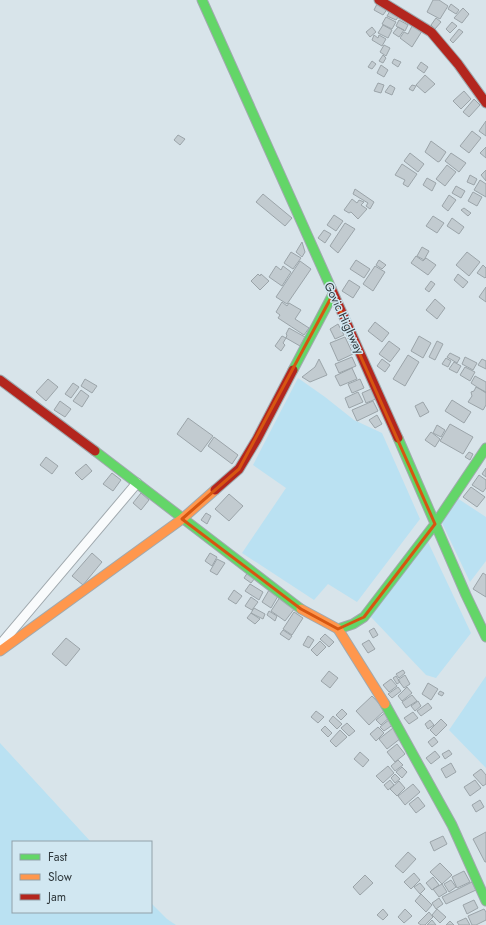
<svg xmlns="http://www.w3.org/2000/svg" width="486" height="925" font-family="Jost,sans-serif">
  <rect width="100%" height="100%" fill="#d8e4ea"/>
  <!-- green -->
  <path fill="#bae1f2" d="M298 378 325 397 354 420 382 433 420 519 357 602 328 584 314 600 242 553 286 488 253 465Z
    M457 498 486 517V561L470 582 442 523Z
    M428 542 471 633 436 678 426 675 370 616Z
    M486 676V768L449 730Z
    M0 743 91 842H13V912H151V903L167 919 176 925H0Z"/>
  <!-- building -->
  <path fill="#c2cbd0" stroke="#9ba4a9" d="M433 0H439L448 6 440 19 427 12Z
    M378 2 388 8 383 15 374 10Z
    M451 4 459 10 456 14 448 9Z
    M463 8 469 14 462 23 454 18Z
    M390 11 399 16 396 20 387 16Z
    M386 17 396 22 392 29 382 24Z
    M436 18 441 22 435 29 431 25Z
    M399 20 408 25 405 31 396 26Z
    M452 22 457 26 450 33 446 29Z
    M383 25 392 30 388 38 378 33Z
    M412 26 422 31 412 47 400 38 404 32 408 34Z
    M372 27 376 32 370 37 366 32Z
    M398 27 404 30 399 37 393 33Z
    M459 29 463 32 453 43 450 40Z
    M374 35 378 38 379 35 386 39 382 46 372 40Z
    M384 45 390 48 386 56 380 52Z
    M383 55 386 58 383 63 379 61Z
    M394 59 401 62 398 67 392 63Z
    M372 61 376 64 372 69 368 67Z
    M421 62 428 67 424 73 417 68Z
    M381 65 388 70 384 77 377 73Z
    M425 75 435 84 425 93 416 85Z
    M378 83 384 85 381 93 374 91Z
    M390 85 395 88 392 95 385 92Z
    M412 85 416 86 413 91 409 89Z
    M464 91 471 99 461 109 453 101Z
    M474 99 480 105 469 117 463 112Z
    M486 121V136L479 131Z
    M472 131 481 138 469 153 460 146Z
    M178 135 185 139 180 145 174 140Z
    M431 141 446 152 440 161 438 162 425 152Z
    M486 147V158L480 153Z
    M410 153 424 164 418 172 404 161Z
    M451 153 466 163 459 172 445 161Z
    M402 164 417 174 408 187 403 184 405 180 395 175Z
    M447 165 456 172 445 186 436 179Z
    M486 170V181L481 175Z
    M470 175 477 179 474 185 467 182Z
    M427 178 436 183 432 191 423 185Z
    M480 180 486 184V197L474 190Z
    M456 186 465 191 461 198 452 193Z
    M355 189 374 202 370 209 366 206 368 203 353 194Z
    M473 192 482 197 477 206 468 201Z
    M263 194 292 218 285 226 256 202Z
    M449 195 456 200 448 211 442 206Z
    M352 199 357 203 359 200 364 202 361 205 367 209 358 219 351 212 349 213 344 210Z
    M464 208 471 213 468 216 461 210Z
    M334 215 343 221 336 231 327 225Z
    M433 216 444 223 437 233 426 226Z
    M452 218 464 227 459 234 447 226Z
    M345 223 355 229 338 253 330 246Z
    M324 230 331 234 325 243 318 238Z
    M302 242 305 252 302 257 296 252Z
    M422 247 429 251 424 260 417 256Z
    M291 252 301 258 293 269 284 263Z
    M467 252 480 262 469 276 456 265Z
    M416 256 423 261 426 258 436 265 428 275 411 263Z
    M356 260 370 269 364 278 350 269Z
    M379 260 386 265 382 269 376 265Z
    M300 261 311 269 287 304 276 297Z
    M483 265 486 268V277L485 278 477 273Z
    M276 266 281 270 283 266 291 272 282 286 269 277Z
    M375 266 385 272 373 291 363 284Z
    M258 274 260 276 261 274 269 281 260 290 251 281Z
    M458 274 468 282 463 288 454 280Z
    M349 280 360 287 353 298 342 291Z
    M431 281 435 284 429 292 425 289Z
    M486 287V302L479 297Z
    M435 299 445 308 437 319 426 310Z
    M282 302 287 306 289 303 301 310 295 319 309 328 304 335 278 318 280 315 276 312Z
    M375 322 389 333 382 342 368 331Z
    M338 324 344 335 335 339 330 329Z
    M289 328 305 337 300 346 286 338 287 335 286 334Z
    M282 336 286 338 283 343 285 345 281 351 275 346Z
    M419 336 431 343 423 358 411 351Z
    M345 337 353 354 338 361 330 343Z
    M389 341 400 349 390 362 379 354Z
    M437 341 443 344 435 360 429 357Z
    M450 353 460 358 457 363 447 357Z
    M408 355 419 362 405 386 393 379Z
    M352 357 356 366 339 373 335 364Z
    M465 357 477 363 473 370 462 364Z
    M446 358 451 361 448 367 442 364Z
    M319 359 327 375 310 382 302 377 315 367Z
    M382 359 390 365 385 372 377 366Z
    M482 359 486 361V369L478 365Z
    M454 362 461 366 457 373 449 369Z
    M465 367 475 372 470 381 460 375Z
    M352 368 357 379 340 386 335 376Z
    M475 376 486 382V393L471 383Z
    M48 379 58 387 46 401 36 392Z
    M85 379 97 386 92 393 81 386Z
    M360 379 364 388 352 393 348 384Z
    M73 383 79 387 71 398 65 394Z
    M476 387 486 392V405L483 410 468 402 472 396 471 392 474 391Z
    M371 389 376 399 366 403 362 393Z
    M81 390 89 396 82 407 73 401Z
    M358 392 363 402 349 408 345 398Z
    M452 400 471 412 464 423 445 411Z
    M60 401 71 409 65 417 54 410Z
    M373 401 378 411 357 421 352 410Z
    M423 402 429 412 420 417 415 406Z
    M377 415 382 424 375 428 369 420Z
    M188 418 213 436 201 452 177 434Z
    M450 424 473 437 463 454 440 441Z
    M437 425 445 430 441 437 433 433Z
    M431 432 440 439 435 447 425 440Z
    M214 437 238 455 232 464 208 446Z
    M469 452 473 454 470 460 465 457Z
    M46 457 58 466 52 474 40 465Z
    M86 464 92 471 82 480 75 473Z
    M486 468V477L482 474Z
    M112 473 121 480 113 491 103 484Z
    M479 475 486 480V488L483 492 472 485Z
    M471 487 485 497 477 507 463 497Z
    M141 493 149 500 141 510 133 503Z
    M229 494 243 506 229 521 215 509Z
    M206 513 211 516 207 524 201 520Z
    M92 553 102 562 83 585 72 576Z
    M210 553 217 557 212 566 205 561Z
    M217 559 225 563 217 575 210 571Z
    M248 572 255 578 251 583 244 578Z
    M483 573 486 575V597L473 589Z
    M250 584 263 592 259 600 245 591Z
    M234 590 242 596 236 604 228 599Z
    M269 590 278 596 271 608 262 602Z
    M251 597 258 602 252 610 245 606Z
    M280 597 295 608 285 621 271 611Z
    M254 608 265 614 263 619 251 613Z
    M269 611 277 616 275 621 267 615Z
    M294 612 303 618 292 635 283 629Z
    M251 613 260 619 255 624 247 618Z
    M374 628 378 635 373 638 369 631Z
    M283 630 292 636 289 640 280 634Z
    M325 634 334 642 329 647 320 639Z
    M308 636 314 640 309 648 303 645Z
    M66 638 80 649 66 666 52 654Z
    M369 640 375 649 368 653 362 644Z
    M320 641 326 647 317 656 311 650Z
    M403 670 405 673 399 678 396 674Z
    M329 671 338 678 330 688 321 681Z
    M405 675 410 684 404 688 398 680Z
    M396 676 400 682 397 684 393 678Z
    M391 679 397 686 389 692 383 685Z
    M428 683 438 689 431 700 422 694Z
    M398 687 401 691 392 698 388 694Z
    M407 687 412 693 402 701 398 696Z
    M440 691 444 693 442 696 438 694Z
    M412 695 417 701 406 708 402 702Z
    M372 696 385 710 369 725 356 711Z
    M418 701 421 706 415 711 411 706Z
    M428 703 432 708 421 716 417 711Z
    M342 709 347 714 341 720 336 715Z
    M316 711 324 717 318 723 311 717Z
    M387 711 391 716 381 725 376 720Z
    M413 712 418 718 409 724 404 718Z
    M333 716 342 724 337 729 329 721Z
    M390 719 394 724 384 731 380 727Z
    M441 719 447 725 436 736 430 730Z
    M430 720 434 725 428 729 425 724Z
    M347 723 355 731 349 736 341 728Z
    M325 726 332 733 328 737 321 730Z
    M378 727 384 733 376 741 370 734Z
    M393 728 401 738 387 749 379 739Z
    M340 730 347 737 336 747 330 741Z
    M434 737 438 742 432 747 428 742Z
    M397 744 405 754 395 762 387 752Z
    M449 750 452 754 445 759 442 754Z
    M435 751 440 757 431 764 426 758Z
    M360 752 369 760 363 767 354 759Z
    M398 760 403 765 395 771 391 766Z
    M451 763 456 772 446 778 441 769Z
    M388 766 394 773 383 783 376 776Z
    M402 767 407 772 402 778 396 772Z
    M481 769 486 775V784L483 786 473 775Z
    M395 774 400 779 395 783 391 778Z
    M390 780 394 785 388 790 384 785Z
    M475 780 481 788 470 796 464 787Z
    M399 781 405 788 397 796 390 789Z
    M413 784 420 792 405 805 398 796Z
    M418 797 425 806 416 813 409 804Z
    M480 800 484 807 476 812 472 805Z
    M486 832V862H485L473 839Z
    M443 836 447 844 434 851 430 842Z
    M408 852 416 859 403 873 395 866Z
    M440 863 452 875 442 884 430 872Z
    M464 871 470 882 457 888 452 877Z
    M414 873 420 880 411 889 404 882Z
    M365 875 373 883 360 895 353 887Z
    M433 877 439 885 432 890 426 883Z
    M451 880 456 887 449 892 444 884Z
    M472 882 476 890 446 904 442 897Z
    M420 883 425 889 420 894 414 887Z
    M442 884 447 892 439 897 433 889Z
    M421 894 432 905 426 912 415 901Z
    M439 898 443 904 436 909 432 903Z
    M474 900 478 908 467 914 463 905Z
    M383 909 388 915 383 920 377 915Z
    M405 909 412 916 404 923 398 917Z
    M437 909 446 917 440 923 432 915Z
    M484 909 486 912V920L476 925H472L468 916Z
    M429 912 433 917 425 925H421L418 923Z
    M466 918 470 925H459L457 922Z
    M432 920 436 925H427Z
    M450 921 454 925H446Z"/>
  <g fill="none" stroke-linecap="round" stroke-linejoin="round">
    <defs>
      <path id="street" d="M0 645 137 483"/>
      <path id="fast" d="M202 0 331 288
        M293 370 333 294
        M398 438 466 595 486 637
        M95 451 301 609
        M338 629 353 624 364 617 435 524 486 448
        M385 704 452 825 486 901"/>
      <path id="slow" d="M301 609 338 629 385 704
        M0 651 182 519 215 490"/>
      <path id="jam" d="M379 0 431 32 458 64 486 103
        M331 288 398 438
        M0 380 95 451
        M215 490 239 469 257 439 293 370"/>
    </defs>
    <!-- street casing -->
    <use href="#street" stroke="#a0a9ae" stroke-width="11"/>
    <!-- fast casing -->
    <use href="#fast" stroke="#a0a9ae" stroke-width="11"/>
    <!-- slow casing -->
    <use href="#slow" stroke="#a0a9ae" stroke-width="11"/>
    <!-- jam casing -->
    <use href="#jam" stroke="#a0a9ae" stroke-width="11"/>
    <!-- street -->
    <use href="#street" stroke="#f9fbfc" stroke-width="9"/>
    <!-- fast -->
    <use href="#fast" stroke="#63d668" stroke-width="9"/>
    <!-- slow -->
    <use href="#slow" stroke="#ff974d" stroke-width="9"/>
    <!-- jam -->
    <use href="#jam" stroke="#b3261e" stroke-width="9"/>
  </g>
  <!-- marked area -->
  <path fill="none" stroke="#d65611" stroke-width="3" stroke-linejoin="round" d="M333 294 435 524 364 617 338 629 301 609 182 519 239 469Z"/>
  <g text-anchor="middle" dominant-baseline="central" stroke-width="3" stroke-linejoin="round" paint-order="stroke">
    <!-- street labels -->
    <g font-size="12" fill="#30393d" stroke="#d1e7f1">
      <text transform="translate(344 318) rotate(65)">Govic Highway</text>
    </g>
  </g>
  <!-- legend -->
  <rect x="12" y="841" width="140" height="72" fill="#d1e7f1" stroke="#91a1a9"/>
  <rect x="20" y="854" width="20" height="6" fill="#63d668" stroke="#91a1a9"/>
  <text x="48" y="861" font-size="12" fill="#30393d">Fast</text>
  <rect x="20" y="874" width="20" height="6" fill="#ff974d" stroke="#91a1a9"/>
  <text x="48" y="881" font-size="12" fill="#30393d">Slow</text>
  <rect x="20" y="894" width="20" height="6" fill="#b3261e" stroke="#91a1a9"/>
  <text x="48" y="901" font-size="12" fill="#30393d">Jam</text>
</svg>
